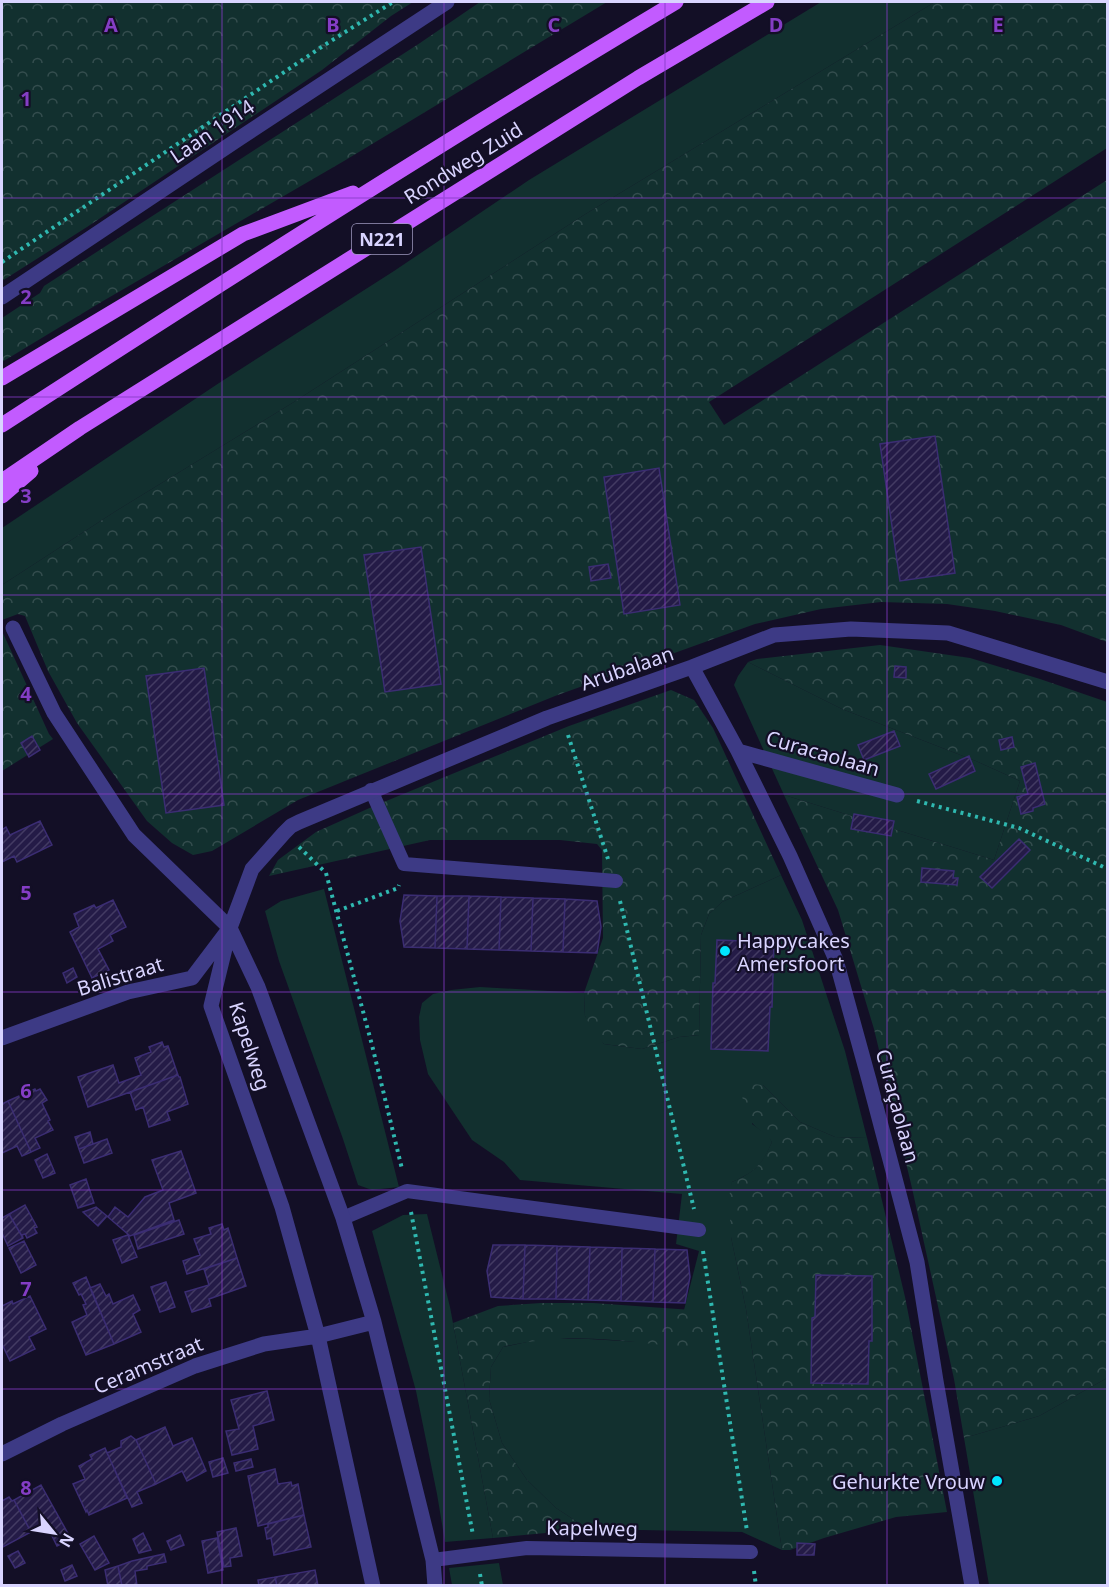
<svg xmlns="http://www.w3.org/2000/svg" width="1109" height="1587" font-family="'Noto Sans',sans-serif">
  <defs>
    <pattern id="forest-crowns" width="20" height="18" patternUnits="userSpaceOnUse" patternTransform="scale(1.5)"><rect width="20" height="18" fill="#12302f"/><path d="M2 6a3 3 0 1 1 6 0M12 15a3 3 0 1 1 6 0" fill="none" stroke="#344d4e"/></pattern>
    <pattern id="building-hatch" width="6" height="6" patternUnits="userSpaceOnUse" patternTransform="scale(1.5)"><rect width="6" height="6" fill="#241b47"/><path d="M-1 1l2-2M0 6l6-6M5 7l2-2" fill="none" stroke="#433b63"/></pattern>
  </defs>
  <rect width="100%" height="100%" fill="#130f26"/>
  <!-- grass -->
  <path fill="#12302f" d="M821 2H935L584 215 294 402 116 511 2 585V528L219 383 394 271 529 180Z
    M748 662 842 709 976 761 1020 781 994 860 784 795 734 685 738 676Z
    M781 875 802 920 845 1051 867 1138 835 1137 800 1122 763 1085 752 1124 768 1135 772 1142C762 1166 755 1172 732 1182L731 1237 746 1309 782 1550 742 1532 588 1529 556 1508 527 1480 502 1443 489 1399 491 1367 503 1347 541 1339H589L641 1342 692 1310H684L699 1251 676 1244 682 1194 520 1180 504 1162 472 1140 428 1074 420 1040 419 1017 422 1003 433 994 451 990 480 987 584 993 585 1016 604 1044 642 1049 679 1037 699 1035 701 935 709 914 722 902Z
    M324 889 399 1187 372 1190 358 1185 343 1139 279 961 265 911 281 901Z
    M427 1214 450 1307 493 1538 445 1542 437 1494 416 1391 372 1231 403 1215Z
    M1107 1378V1585H989L964 1438 1039 1416Z
    M499 1563 503 1585H452L449 1568Z"/>
  <!-- forest -->
  <path fill="url(#forest-crowns)" d="M2 2H413L391 16 322 70 87 227 2 281Z
    M480 2H607L344 161 103 301 2 362V318L40 293 44 286 420 43Z
    M935 2H1107V148L709 402 724 425 1107 180V642L1061 625 995 611 947 604 881 602 821 609 755 624 555 696 298 800 212 851 193 855 172 843 147 821 77 723 48 671 25 616 18 614 2 620V585L116 511 294 402 584 215Z
    M2 631 49 734 53 739 2 771Z
    M880 645 970 658 1040 679 1107 702V1378L1039 1416 964 1438 954 1379 912 1188 874 1029 838 910 784 795 994 860 1020 781 976 761 842 709 748 662 757 659Z
    M671 690 694 700 713 728 781 875 722 902 709 914 701 935 699 1035 679 1037 642 1049 604 1044 592 1030 585 1016 584 993 603 938 602 850 597 844 560 840H430L269 876 278 860 316 832 374 806 569 726Z
    M752 1084 763 1085 800 1122 835 1137 867 1138 905 1297 947 1512 896 1517 824 1538 790 1550H782L746 1309 731 1237 729 1197 732 1182C755 1172 761 1166 772 1142 767 1134 762 1132 755 1126 746 1118 744 1106 742 1095Z
    M541 1303H593L692 1310C709 1324 708 1331 706 1351 639 1342 569 1330 503 1347L491 1367 489 1399 502 1443 527 1480 556 1508 588 1529 493 1538 453 1323 498 1306Z"/>
  <!-- building -->
  <path fill="url(#building-hatch)" stroke="#3b2d73" stroke-width="1.5" d="M935 436 955 573 900 581 880 444Z
    M659 468 680 605 624 614 604 477Z
    M421 547 441 684 385 692 364 555Z
    M608 564 611 578 591 581 589 567Z
    M895 666 906 667V678L894 677Z
    M204 668 224 805 166 813 146 676Z
    M894 731 900 746 864 760 858 745Z
    M32 736 40 750 29 757 21 743Z
    M1012 737 1014 747 1001 750 999 740Z
    M969 756 975 771 936 789 929 774Z
    M1035 763 1045 804 1033 808V811L1021 814 1017 797 1028 794 1021 767Z
    M854 814 894 821 891 836 851 829Z
    M40 821 52 845 17 862 14 856 2 862V828L3 829 6 827 10 835Z
    M1019 839 1030 850 992 888 980 877Z
    M922 868 954 871 953 878H958L957 885 921 882Z
    M404 895 437 896 435 948 404 947 400 921Z
    M437 896H469L467 949 435 948Z
    M469 896 501 897 499 950 467 949Z
    M501 897 533 898 531 951 499 950Z
    M533 898 565 899 563 952 531 951Z
    M565 899 597 901 601 927 597 953 563 952Z
    M113 900 126 927 110 935 113 941 98 949 109 970 92 978 70 932 79 927 74 914 94 905 96 908Z
    M717 940 774 942 772 1007H770L768 1051 711 1049 713 983H715Z
    M73 968 77 977 67 983 63 973Z
    M162 1042 164 1047 168 1046 178 1075 88 1107 78 1077 113 1065 119 1083 141 1075 135 1058 151 1052 149 1047Z
    M178 1075 179 1077H180L188 1104 167 1112 170 1120 149 1127 143 1107 136 1110 130 1092Z
    M35 1089 36 1091 40 1089 47 1100 42 1103 50 1120 48 1121 53 1130 35 1138 40 1148 31 1152 8 1101Z
    M8 1101 31 1152 22 1156 17 1146 2 1153V1104Z
    M90 1132 93 1144 79 1149 75 1137Z
    M107 1139 112 1153 84 1163 79 1149Z
    M181 1151 196 1193 169 1203 174 1220 130 1236 108 1217 115 1207 128 1217 145 1197 163 1190 152 1160Z
    M47 1154 55 1173 43 1178 35 1160Z
    M86 1179 94 1203 78 1208 70 1185Z
    M25 1205 37 1227 34 1228 37 1233 27 1238 25 1234 22 1235 23 1238 9 1214Z
    M96 1207 107 1216 98 1226 83 1212Z
    M9 1214 23 1238 8 1246 2 1233V1218Z
    M179 1220 184 1234 138 1249 134 1235Z
    M222 1224 224 1230 228 1228 237 1258 187 1274 183 1261 200 1255 194 1239 211 1234 209 1228Z
    M128 1235 137 1257 122 1263 113 1240Z
    M24 1241 36 1265 21 1273 9 1248Z
    M493 1245H525L523 1299 491 1297 487 1271Z
    M525 1245 557 1246 556 1299H523Z
    M557 1246 590 1247 588 1300 556 1299Z
    M590 1247 622 1248 621 1301 588 1300Z
    M622 1248 655 1249 653 1302 621 1301Z
    M655 1249 687 1250 690 1277 685 1303 653 1302Z
    M237 1258 246 1286 209 1299 211 1306 192 1312 185 1292 209 1285 204 1269Z
    M816 1275 872 1276V1341H869L868 1384 811 1383 812 1318 815 1317Z
    M86 1277 114 1344 86 1355 72 1322 87 1315 83 1305 86 1304 81 1294 79 1295 73 1283Z
    M166 1282 175 1307 160 1312 151 1287Z
    M100 1284 106 1296 109 1294 113 1304 133 1295 140 1310 133 1314 141 1332 114 1344 90 1288Z
    M30 1296 46 1329 29 1337 35 1349 10 1361 2 1344V1306L12 1301 13 1304Z
    M267 1391 274 1420 253 1426 258 1449 232 1455 226 1431 239 1429 231 1400Z
    M165 1427 173 1446 192 1438 206 1471 187 1481 182 1471 156 1484 136 1440Z
    M131 1436 136 1440 156 1484 137 1492 142 1503 132 1507 107 1453 121 1447V1441Z
    M105 1448 127 1498 89 1515 87 1510 86 1512 73 1484 85 1479 79 1466 92 1459 90 1455Z
    M223 1458 228 1473 213 1477 209 1462Z
    M251 1459 253 1467 236 1471 234 1463Z
    M275 1469 278 1484 291 1482 292 1486 298 1484 304 1515 258 1526 248 1476Z
    M41 1485 71 1539 57 1546 46 1524 31 1532 14 1500Z
    M9 1497 12 1501 14 1500 31 1532 3 1547 2 1543V1501Z
    M304 1515 311 1547 274 1555 271 1538 267 1539 265 1528 268 1527V1524Z
    M236 1528 242 1556 230 1558 231 1566 224 1567 217 1532Z
    M143 1533 151 1550 139 1553 133 1539Z
    M180 1535 184 1545 171 1550 167 1541Z
    M94 1536 109 1563 95 1570 80 1544Z
    M217 1538 223 1570 208 1573 202 1541Z
    M797 1543 815 1544 814 1555H797Z
    M18 1551 25 1563 15 1568 8 1556Z
    M164 1554 166 1562 147 1566V1569L135 1571 137 1586H122L118 1566 132 1561Z
    M72 1565 77 1576 65 1581 61 1570Z
    M118 1566 122 1586H108L105 1570Z
    M315 1570 318 1586H277L275 1577Z
    M275 1577 277 1586H259L258 1580Z"/>
  <g fill="none" stroke-linecap="round" stroke-linejoin="round">
    <!-- path -->
    <path stroke="#2fb8b0" stroke-width="4" stroke-dasharray="3 4.5" stroke-linecap="butt" d="M2 262 323 46 393 2
      M568 735 608 859
      M917 801 1019 828 1108 869
      M299 847 326 873 372 1045 402 1169
      M620 901 694 1209
      M337 911 398 888 399 885
      M411 1212 473 1535
      M703 1251 747 1531
      M754 1571 756 1586
      M480 1574 482 1586"/>
    <!-- lane -->
    <path stroke="#3d3a85" stroke-width="14" d="M371 790 404 864 616 881
      M343 1218 407 1191 699 1230
      M433 1560 527 1548 751 1552"/>
    <!-- street -->
    <path stroke="#3d3a85" stroke-width="15" d="M2 297 240 138 447 2
      M13 628 54 713 134 835 230 928 258 987 343 1218 374 1322 433 1560 435 1586
      M692 667 738 751 790 856 836 960 869 1080 917 1262 936 1381 972 1586
      M738 751 897 795
      M2 1038 128 992 192 978 226 933
      M2 1454 62 1424 195 1366 264 1344 318 1336 374 1322
      M373 1586 318 1336 282 1207 211 1006 230 928 252 869 284 833 291 826 299 822 547 718 692 667 774 635 851 629 948 633 1108 682"/>
    <!-- primary -->
    <path stroke="#c25bff" stroke-width="15" d="M2 378 243 234 353 193
      M2 425C224 281 448 138 676 2
      M2 481 80 428 638 78 767 2
      M2 496 31 471"/>
  </g>
  <!-- grid -->
  <path fill="none" stroke="#843dc5" stroke-width="1.5" stroke-opacity="0.55" d="M222 2V1586M444 2V1586M665 2V1586M887 2V1586M2 198H1108M2 397H1108M2 595H1108M2 794H1108M2 992H1108M2 1190H1108M2 1389H1108"/>
  <!-- markers -->
  <g fill="#00e5ff" stroke="#130f26" stroke-width="2">
    <circle cx="725" cy="951" r="6"/>
    <circle cx="997" cy="1481" r="6"/>
  </g>
  <g text-anchor="middle" dominant-baseline="central" stroke-width="4.5" stroke-linejoin="round" paint-order="stroke">
    <!-- shield labels -->
    <rect fill="#130f26" stroke="#9e99be" stroke-width="1.5" x="352" y="224" width="60" height="30" rx="4.5"/>
    <g font-size="18" font-weight="bold" fill="#d9d4ff">
      <text x="382" y="239">N221</text>
    </g>
    <!-- street labels -->
    <g font-size="20" fill="#d9d4ff" stroke="#130f26">
      <text transform="translate(212 131) rotate(-34)">Laan 1914</text>
      <text transform="translate(463 163) rotate(-32)">Rondweg Zuid</text>
      <text transform="translate(627 668) rotate(-19)">Arubalaan</text>
      <text transform="translate(823 753) rotate(16)">Curacaolaan</text>
      <text transform="translate(120 976) rotate(-17)">Balistraat</text>
      <text transform="translate(250 1046) rotate(72)">Kapelweg</text>
      <text transform="translate(898 1106) rotate(75)">Curaçaolaan</text>
      <text transform="translate(148 1365) rotate(-23)">Ceramstraat</text>
      <text transform="translate(592 1528) rotate(1)">Kapelweg</text>
    </g>
    <!-- poi labels -->
    <g font-size="20" fill="#d9d4ff" stroke="#130f26" text-anchor="start">
      <text x="737" y="940">Happycakes<tspan x="737" dy="23">Amersfoort</tspan></text>
      <text x="985" y="1481" text-anchor="end">Gehurkte Vrouw</text>
    </g>
  </g>
  <g font-size="20" text-anchor="middle" font-weight="bold" fill="#843dc5" stroke="#130f26" stroke-width="4.5" stroke-linejoin="round" paint-order="stroke">
    <text x="111" y="32">A</text>
    <text x="333" y="32">B</text>
    <text x="554" y="32">C</text>
    <text x="776" y="32">D</text>
    <text x="998" y="32">E</text>
    <text x="26" y="106">1</text>
    <text x="26" y="304">2</text>
    <text x="26" y="503">3</text>
    <text x="26" y="701">4</text>
    <text x="26" y="900">5</text>
    <text x="26" y="1098">6</text>
    <text x="26" y="1296">7</text>
    <text x="26" y="1495">8</text>
  </g>
  <!-- border -->
  <rect width="1109" height="1587" fill="none" stroke="#d9d4ff" stroke-width="6"/>
  <!-- north arrow -->
  <g transform="translate(54 1533) rotate(120)" stroke="#130f26" stroke-width="4.5" paint-order="stroke">
  <path d="M0-4.5L10 22L0 15L-10 22Z" fill="#d9d4ff"/>
  <text y="-9" font-size="16" font-weight="bold" text-anchor="middle" fill="#d9d4ff">N</text>
  </g>
</svg>
